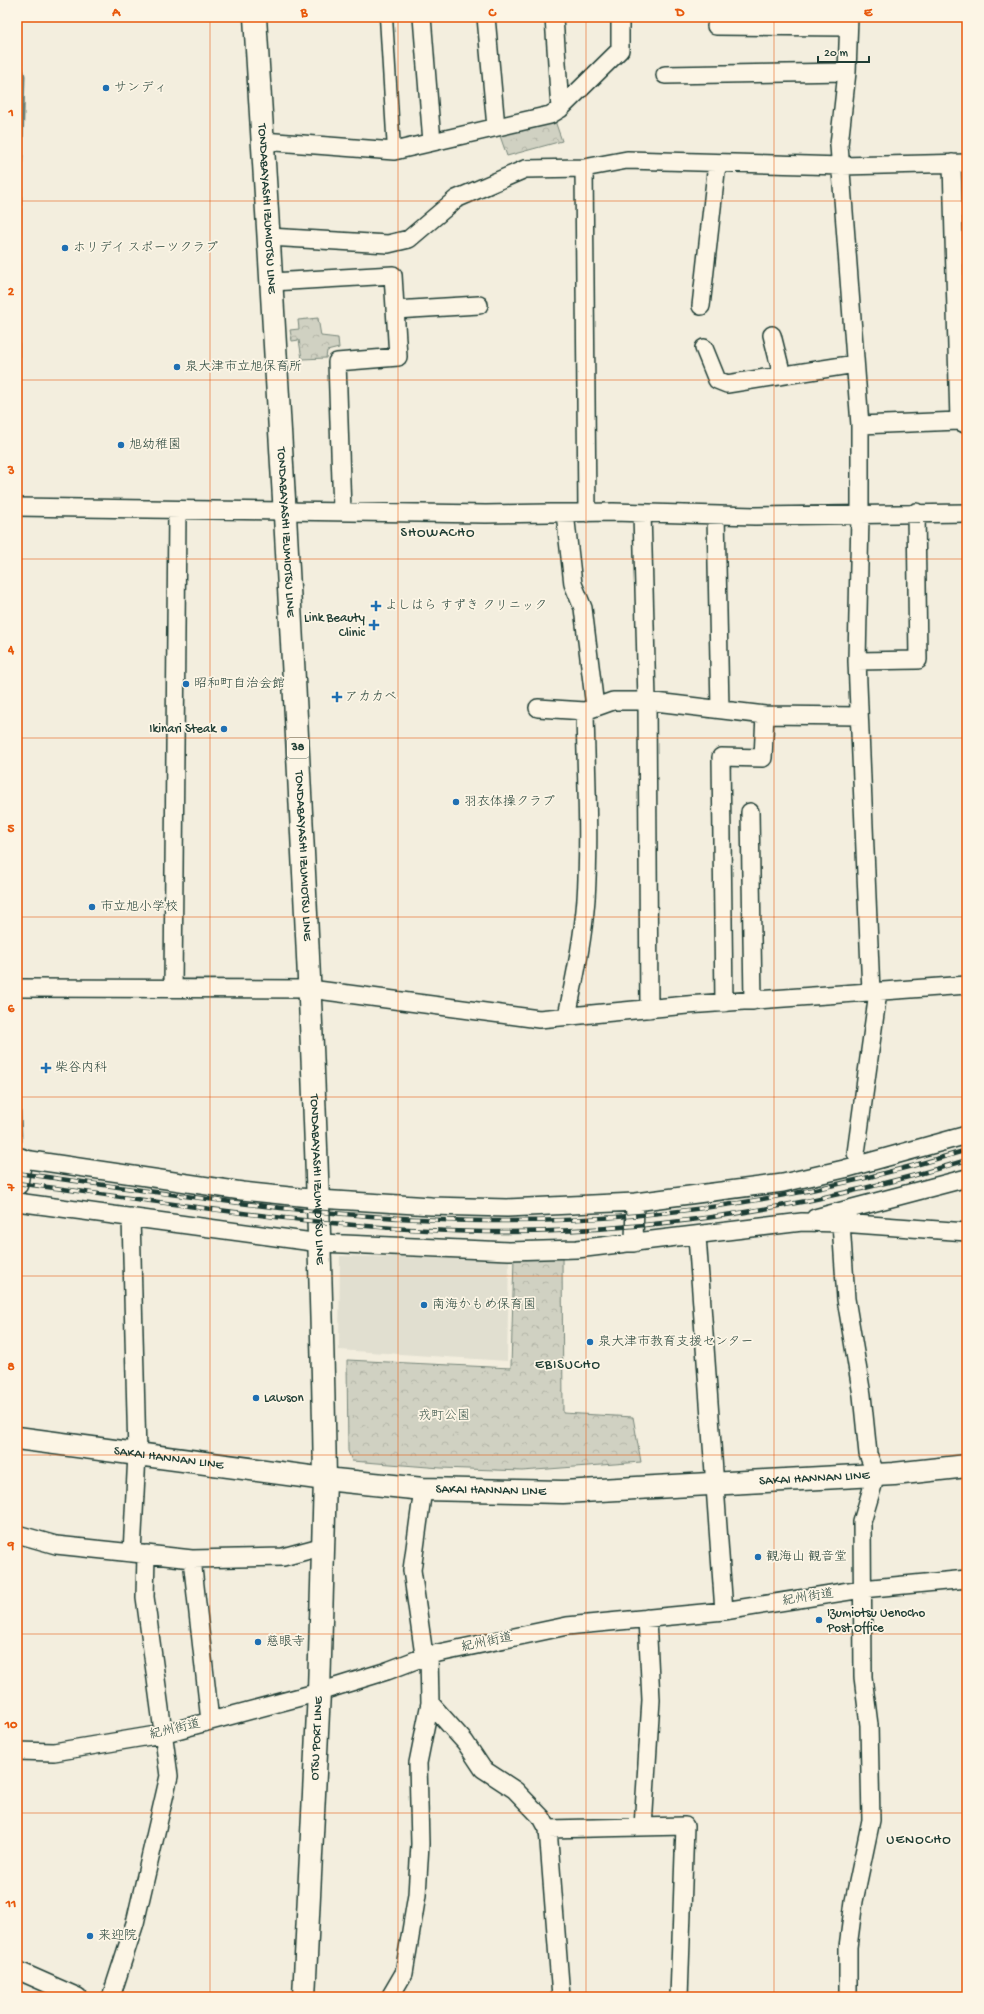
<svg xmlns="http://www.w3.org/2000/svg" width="984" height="2014" font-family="'Gochi Hand','Klee One',sans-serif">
  <defs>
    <pattern id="park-crowns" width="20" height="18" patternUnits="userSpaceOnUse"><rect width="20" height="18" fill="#d0d1c2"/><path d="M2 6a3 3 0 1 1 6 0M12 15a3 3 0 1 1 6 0" fill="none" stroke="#b2b4a7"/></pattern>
  </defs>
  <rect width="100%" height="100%" fill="#f3eede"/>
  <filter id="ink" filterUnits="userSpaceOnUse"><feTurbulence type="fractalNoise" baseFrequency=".025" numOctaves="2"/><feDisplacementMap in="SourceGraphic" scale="8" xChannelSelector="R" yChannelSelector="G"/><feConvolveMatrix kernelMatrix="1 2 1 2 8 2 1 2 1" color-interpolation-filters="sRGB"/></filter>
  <g filter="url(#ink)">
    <!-- built -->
    <path fill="#e1dfd0" d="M340 1256 509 1259 507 1361 339 1350Z"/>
    <!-- park -->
    <path fill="url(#park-crowns)" stroke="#78877b" d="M555 121 562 141 507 156 499 133Z
      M318 318 321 336 338 338 339 348 327 351 326 358 302 359 299 340 292 341 290 330 299 329 298 320Z
      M562 1255 563 1413 633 1417 641 1462 522 1471 441 1468 352 1461 348 1451 347 1360 511 1368 514 1257Z"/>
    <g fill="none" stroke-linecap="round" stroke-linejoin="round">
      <!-- stream -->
      <path stroke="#6c7d72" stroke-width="5" d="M17 53 23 76 18 256 17 429
        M17 1055 20 1141"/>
      <defs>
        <path id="pedestrian" d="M386 17 394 151"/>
        <path id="minor" d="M422 17 432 142
          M486 17 496 127
          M554 17 560 109
          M849 17 847 72 839 145 860 425V515L857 661 871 992
          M716 26 848 27
          M665 75 847 72
          M263 141 394 151 550 115 560 109 620 50V17
          M952 163 959 421
          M584 168 587 513
          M269 237 388 244 409 239 456 199 525 169 584 168 627 160 842 166 967 163
          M272 282 393 275 398 357 337 362 342 511
          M701 306 717 163
          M395 310 479 305
          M772 335 782 375
          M704 348 717 380 727 384 855 364
          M860 425 959 421 967 425
          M17 507 486 514 613 512 755 516 967 513
          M565 513 573 584 583 608 595 707
          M642 513 647 701 649 1009
          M716 515 720 709
          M857 661 918 660 916 512
          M538 708 585 711 613 701H647L765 715 859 716
          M750 812 753 1001
          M17 988 310 989 539 1019 687 1005 967 985
          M173 988 177 510
          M724 1003 721 757 763 758 765 715
          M567 1016C575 977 583 939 586 899 590 837 586 773 585 711
          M856 1153 878 992
          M17 1158 242 1191 319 1199 431 1206 507 1208 635 1202 783 1183 844 1169 967 1135
          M17 1202 320 1243 509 1251 577 1249 802 1222 841 1223 967 1232
          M131 1217 137 1454 132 1553
          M815 1218 967 1178
          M841 1223 846 1299 862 1395 868 1454 876 1475 862 1522 863 1677 869 1725 871 1820 854 1901 848 1947V1997
          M697 1236 724 1611
          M634 1243 635 1202
          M17 1534 56 1545 142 1554
          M192 1559 283 1557 324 1546
          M430 1703 465 1742 483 1769 515 1790 542 1818 548 1829 561 1997
          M17 1751 54 1752 162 1734 319 1692 387 1671 429 1655 567 1626 724 1611 862 1589 967 1579
          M643 1827 651 1700 647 1618
          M548 1829 685 1826 679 1997
          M17 1970 78 1997
          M111 1997 135 1923 169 1776 145 1597 146 1554 192 1559 210 1721
          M390 1997 404 1973 417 1895 420 1844 418 1763 430 1703 429 1655 423 1648 412 1570 423 1489"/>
        <path id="tertiary" d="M17 1184 21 1159"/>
        <g id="secondary">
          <path id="s1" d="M17 1438 325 1479 423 1489 563 1492 894 1474 967 1466"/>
          <path id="s2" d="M304 1997 319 1692 325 1479"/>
        </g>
        <g id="primary">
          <path id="s3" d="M255 17C266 183 275 350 285 516 303 837 320 1158 325 1479"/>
        </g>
      </defs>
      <!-- pedestrian casing -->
      <use href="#pedestrian" stroke="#1f3d34" stroke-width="15"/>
      <!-- minor casing -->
      <use href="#minor" stroke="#1f3d34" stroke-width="20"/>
      <!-- tertiary casing -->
      <use href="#tertiary" stroke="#1f3d34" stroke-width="24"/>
      <!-- secondary casing -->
      <use href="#secondary" stroke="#1f3d34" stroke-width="25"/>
      <!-- primary casing -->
      <use href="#primary" stroke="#1f3d34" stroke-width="25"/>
      <!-- pedestrian -->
      <use href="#pedestrian" stroke="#fcf5e5" stroke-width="12"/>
      <!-- minor -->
      <use href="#minor" stroke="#fcf5e5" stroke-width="17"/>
      <!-- tertiary -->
      <use href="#tertiary" stroke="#fcf5e5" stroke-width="21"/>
      <!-- secondary -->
      <use href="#secondary" stroke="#fcf5e5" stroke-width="22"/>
      <!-- primary -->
      <use href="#primary" stroke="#fcf5e5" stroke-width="22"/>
      <defs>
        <path id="rail" d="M17 1173C173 1194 330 1220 487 1221 650 1223 812 1198 967 1150
          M17 1183C173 1203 330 1230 487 1232 649 1233 812 1208 967 1160"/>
      </defs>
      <!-- rail casing -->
      <use href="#rail" stroke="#1f3d34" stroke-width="4.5"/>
      <!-- rail -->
      <use href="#rail" stroke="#fcf5e5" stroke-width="3" stroke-dasharray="9" stroke-linecap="butt"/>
    </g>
  </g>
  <!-- grid -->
  <path fill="none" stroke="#e8590c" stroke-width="1" stroke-opacity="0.55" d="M210 17V1997M398 17V1997M586 17V1997M774 17V1997M17 201H967M17 380H967M17 559H967M17 738H967M17 917H967M17 1097H967M17 1276H967M17 1455H967M17 1634H967M17 1813H967"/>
  <!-- markers -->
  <g fill="#1f6fb2" stroke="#fcf5e5" stroke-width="1.5">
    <circle cx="106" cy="88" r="4"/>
    <circle cx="65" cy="248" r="4"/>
    <circle cx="177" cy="367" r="4"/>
    <circle cx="121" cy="445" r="4"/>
    <path d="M374 600h4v4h4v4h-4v4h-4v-4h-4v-4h4z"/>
    <path d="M372 619h4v4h4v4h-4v4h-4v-4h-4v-4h4z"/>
    <circle cx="186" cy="684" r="4"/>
    <path d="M335 691h4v4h4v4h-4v4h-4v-4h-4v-4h4z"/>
    <circle cx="224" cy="729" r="4"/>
    <circle cx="456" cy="802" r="4"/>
    <circle cx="92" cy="907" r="4"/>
    <path d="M44 1062h4v4h4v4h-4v4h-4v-4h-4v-4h4z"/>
    <circle cx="424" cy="1305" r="4"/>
    <circle cx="590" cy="1342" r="4"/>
    <circle cx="256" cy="1398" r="4"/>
    <circle cx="758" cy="1557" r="4"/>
    <circle cx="819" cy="1620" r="4"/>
    <circle cx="258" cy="1642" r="4"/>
    <circle cx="90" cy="1936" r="4"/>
  </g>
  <g text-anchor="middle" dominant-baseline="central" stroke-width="3.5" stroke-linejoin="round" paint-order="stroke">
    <!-- shield labels -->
    <rect fill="#fcf5e5" stroke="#617469" stroke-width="1" x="287" y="738" width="22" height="20" rx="3"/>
    <g font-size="12" font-weight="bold" fill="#1f3d34">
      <text x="298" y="748">38</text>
    </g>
    <!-- poi labels -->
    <g font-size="13" fill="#1f3d34" stroke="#fcf5e5" text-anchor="start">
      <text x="114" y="88">サンディ</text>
      <text x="73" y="248">ホリデイ スポーツクラブ</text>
      <text x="185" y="367">泉大津市立旭保育所</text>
      <text x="129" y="445">旭幼稚園</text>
      <text x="385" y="606">よしはら すずき クリニック</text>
      <text x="365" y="618" text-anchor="end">Link Beauty<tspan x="365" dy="15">Clinic</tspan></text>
      <text x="194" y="684">昭和町自治会館</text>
      <text x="345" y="697">アカカベ</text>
      <text x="216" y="729" text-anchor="end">Ikinari Steak</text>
      <text x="464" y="802">羽衣体操クラブ</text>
      <text x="100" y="907">市立旭小学校</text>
      <text x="55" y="1068">柴谷内科</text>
      <text x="432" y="1305">南海かもめ保育園</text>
      <text x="598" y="1342">泉大津市教育支援センター</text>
      <text x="264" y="1398">Lawson</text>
      <text x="766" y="1557">観海山 観音堂</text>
      <text x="827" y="1613">Izumiotsu Uenocho<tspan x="827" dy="15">Post Office</tspan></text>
      <text x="266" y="1642">慈眼寺</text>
      <text x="98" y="1936">来迎院</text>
    </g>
    <!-- street labels -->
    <g font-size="13" fill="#1f3d34" stroke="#fcf5e5">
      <text stroke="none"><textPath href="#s3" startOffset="192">TONDABAYASHI IZUMIOTSU LINE</textPath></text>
      <text stroke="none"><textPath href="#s3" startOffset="516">TONDABAYASHI IZUMIOTSU LINE</textPath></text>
      <text stroke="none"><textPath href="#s3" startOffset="840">TONDABAYASHI IZUMIOTSU LINE</textPath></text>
      <text stroke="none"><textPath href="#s3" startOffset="1164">TONDABAYASHI IZUMIOTSU LINE</textPath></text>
      <text stroke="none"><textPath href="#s1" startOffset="153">SAKAI HANNAN LINE</textPath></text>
      <text stroke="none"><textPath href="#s1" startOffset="801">SAKAI HANNAN LINE</textPath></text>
      <text stroke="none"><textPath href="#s1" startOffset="477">SAKAI HANNAN LINE</textPath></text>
      <text transform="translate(808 1598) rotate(-9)">紀州街道</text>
      <text transform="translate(487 1643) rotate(-12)">紀州街道</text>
      <text transform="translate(175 1730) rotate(-13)">紀州街道</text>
      <text stroke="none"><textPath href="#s2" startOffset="259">OTSU PORT LINE</textPath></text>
    </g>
    <!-- park labels -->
    <g font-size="13" fill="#425b50" stroke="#fcf5e5">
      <text x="444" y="1416">戎町公園</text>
    </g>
    <!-- neighbourhood labels -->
    <g font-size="14" letter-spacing="1" fill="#1f3d34" stroke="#fcf5e5">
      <text x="438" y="533">SHOWACHO</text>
      <text x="568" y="1365">EBISUCHO</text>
      <text x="919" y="1840">UENOCHO</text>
    </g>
  </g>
  <!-- margin -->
  <rect width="984" height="2014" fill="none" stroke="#fcf5e5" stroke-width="44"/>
  <!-- scale -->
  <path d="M818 56v6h51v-6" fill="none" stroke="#1f3d34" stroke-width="2"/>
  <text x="824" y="56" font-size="12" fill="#1f3d34" stroke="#fcf5e5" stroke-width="3" paint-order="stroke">20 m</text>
  <rect x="22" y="22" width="940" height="1970" fill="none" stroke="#e8590c" stroke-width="1.5"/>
  <g font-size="13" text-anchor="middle" font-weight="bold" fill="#e8590c">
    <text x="116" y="16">A</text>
    <text x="304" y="16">B</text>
    <text x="492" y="16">C</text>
    <text x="680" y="16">D</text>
    <text x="868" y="16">E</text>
    <text x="11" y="116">1</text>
    <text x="11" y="295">2</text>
    <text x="11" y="474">3</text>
    <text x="11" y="653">4</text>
    <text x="11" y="832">5</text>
    <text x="11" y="1012">6</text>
    <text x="11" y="1191">7</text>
    <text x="11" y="1370">8</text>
    <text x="11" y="1549">9</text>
    <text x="11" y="1728">10</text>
    <text x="11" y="1907">11</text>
  </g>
</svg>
